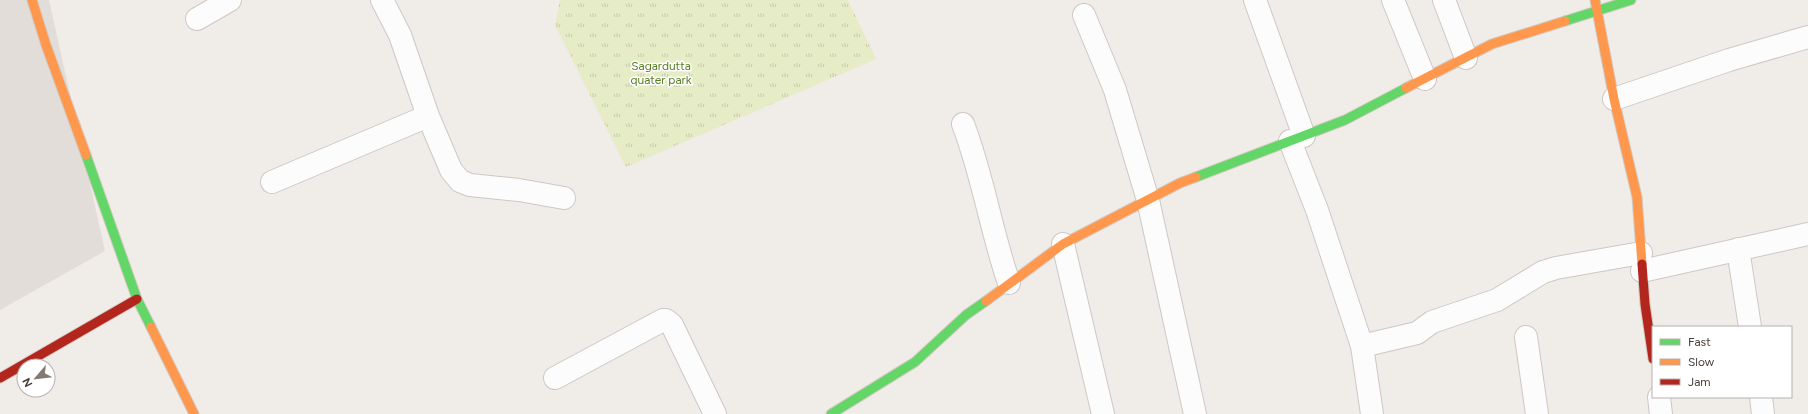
<svg xmlns="http://www.w3.org/2000/svg" width="1808" height="414" font-family="Figtree,sans-serif">
  <defs>
    <pattern id="grass-tufts" width="24" height="20" patternUnits="userSpaceOnUse"><rect width="24" height="20" fill="#e5ecc6"/><path d="M3 7l-1-3M5 7V3M7 7l1-3M15 17l-1-3M17 17v-4M19 17l1-3" fill="none" stroke="#c6cbab"/></pattern>
  </defs>
  <rect width="100%" height="100%" fill="#f0ece8"/>
  <!-- industrial -->
  <path fill="#e3ddd9" d="M0 0H49L105 251 0 310Z"/>
  <!-- grass -->
  <path fill="url(#grass-tufts)" d="M560 0H848L876 59 626 167 555 25Z"/>
  <g fill="none" stroke-linecap="round" stroke-linejoin="round">
    <defs>
      <path id="street" d="M382 0 400 35 428 116 451 170 460 181 470 185 519 190 564 198
        M1255 0 1304 136
        M1393 0 1425 79
        M1444 0 1466 58
        M1084 15 1115 90 1148 200 1195 414
        M197 19 230 0
        M1614 99 1729 60 1808 37
        M963 124C983 176 991 231 1009 283
        M1290 141 1317 210 1362 346 1372 414
        M272 182 428 116
        M1063 244 1103 414
        M1738 249 1750 327
        M1642 271 1808 234
        M1526 337 1537 414
        M1362 346 1417 333 1432 322 1497 300 1543 272 1556 268 1641 253
        M555 378 663 320H666L672 325 715 414
        M1659 397 1661 414
        M1761 397 1763 414"/>
      <path id="fast" d="M1565 21 1631 0
        M86 155 137 299 151 327
        M1196 177 1345 120 1406 88
        M831 414 915 362 966 315 986 301"/>
      <path id="slow" d="M32 0 46 45 86 155
        M1595 0 1614 99 1637 197 1642 264
        M1406 88 1492 44 1565 21
        M986 301 1063 244 1180 183 1196 177
        M151 327 194 414"/>
      <path id="jam" d="M1642 264 1645 304 1653 359
        M0 378 137 299"/>
    </defs>
    <!-- street casing -->
    <use href="#street" stroke="#cdc8c4" stroke-width="24"/>
    <!-- fast casing -->
    <use href="#fast" stroke="#d2c9c0" stroke-width="11"/>
    <!-- slow casing -->
    <use href="#slow" stroke="#d2c9c0" stroke-width="11"/>
    <!-- jam casing -->
    <use href="#jam" stroke="#d2c9c0" stroke-width="11"/>
    <!-- street -->
    <use href="#street" stroke="#fdfcfc" stroke-width="22"/>
    <!-- fast -->
    <use href="#fast" stroke="#63d668" stroke-width="9"/>
    <!-- slow -->
    <use href="#slow" stroke="#ff974d" stroke-width="9"/>
    <!-- jam -->
    <use href="#jam" stroke="#b3261e" stroke-width="9"/>
  </g>
  <g text-anchor="middle" dominant-baseline="central" stroke-width="3" stroke-linejoin="round" paint-order="stroke">
    <!-- park labels -->
    <g font-size="12" fill="#587e22" stroke="#fff">
      <text x="661" y="66">Sagardutta<tspan x="661" dy="14">quater park</tspan></text>
    </g>
  </g>
  <!-- legend -->
  <rect x="1652" y="326" width="140" height="72" fill="#ffffff" stroke="#b5b1ae"/>
  <rect x="1660" y="339" width="20" height="6" fill="#63d668" stroke="#b5b1ae"/>
  <text x="1688" y="346" font-size="12" fill="#473c34">Fast</text>
  <rect x="1660" y="359" width="20" height="6" fill="#ff974d" stroke="#b5b1ae"/>
  <text x="1688" y="366" font-size="12" fill="#473c34">Slow</text>
  <rect x="1660" y="379" width="20" height="6" fill="#b3261e" stroke="#b5b1ae"/>
  <text x="1688" y="386" font-size="12" fill="#473c34">Jam</text>
  <!-- north arrow -->
  <g transform="translate(36 378) rotate(242)"><circle r="19" fill="#ffffff" stroke="#b5b1ae"/>
  <path d="M0-3L7 15L0 10L-7 15Z" fill="#827a73"/>
  <text y="-6" font-size="11" font-weight="bold" text-anchor="middle" fill="#473c34">N</text>
  </g>
</svg>
